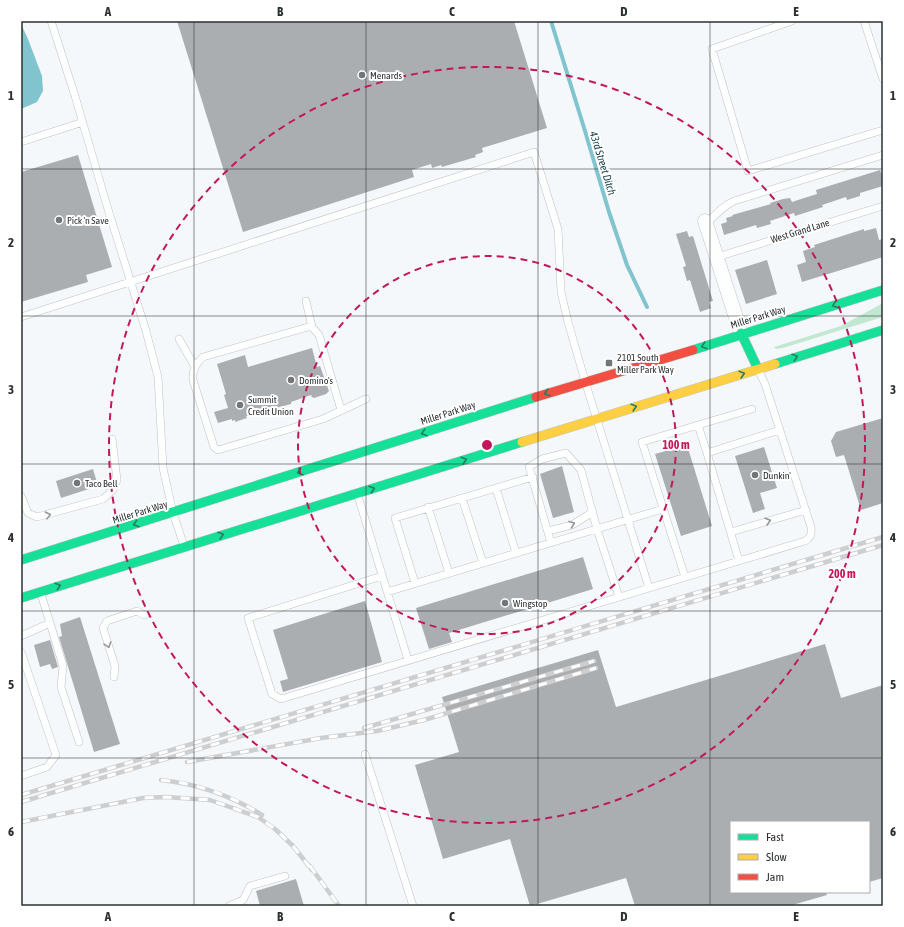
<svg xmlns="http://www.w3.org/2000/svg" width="904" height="927" font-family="'Asap Condensed',sans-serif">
  <rect width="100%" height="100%" fill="#f4f8fb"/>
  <!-- green -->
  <path fill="#c3e8d2" d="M883 303V317L783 348 776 349 774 347 841 326Z"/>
  <!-- water -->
  <path fill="#81c4ce" d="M21 24 28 39 42 76 43 91 37 102 21 109Z"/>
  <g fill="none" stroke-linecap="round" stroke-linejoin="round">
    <!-- stream -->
    <path stroke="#81c4ce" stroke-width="4" d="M551 21 585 131 609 212 627 265 647 307"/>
  </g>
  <!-- building -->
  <path fill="#abaeb0" d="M177 21H514L547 128 482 148 483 152 475 155 476 157 442 167 441 165 432 168 431 164 412 170 414 177 243 232Z
    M78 155 112 267 86 275 88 282 21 302V172Z
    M880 170 883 178V186L860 193V196L847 200 846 197 822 205 823 207 795 216 794 213 770 221 771 224 757 228 756 225 724 235 721 224 727 222 726 218 733 216 732 215 771 204 770 203 783 199 790 198 792 202 798 200 817 194 816 190Z
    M876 228 879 240 883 239V257L802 282 797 265 806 262 803 251 815 247 814 245 864 229V231Z
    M687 231 689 237 693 236 713 301 709 302 711 308 700 312 690 280 687 281 683 267 686 266 676 234Z
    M767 260 777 294 746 304 735 270Z
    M312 348 317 367 320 366 329 391 326 394 314 398 312 397 311 395 291 402V404L246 416 247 418 235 422V420L232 421V419L218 423 214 412 228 408 224 395 226 394 217 364 245 355 248 367Z
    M883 418V503L861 510 844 455 836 457 831 441 836 432Z
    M687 445 712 526 681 536 655 454Z
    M764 447 777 488 760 493 765 509 753 513 735 456Z
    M562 466 574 512 553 518 540 474Z
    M93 469 98 486 61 498 56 481Z
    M583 557 593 589 449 633 452 642 429 649 416 608Z
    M365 601 382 662 283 692 280 681 288 679 273 630Z
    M80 617 120 744 94 752 59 637 62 636 60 624Z
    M50 640 58 667 52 669 50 664 40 667 34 645Z
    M825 644 841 698 883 685V878L869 882V822H731V892H826L827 895 789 906H635L626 878 530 906 510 839 443 859 415 765 459 752 442 697 598 650 616 707Z
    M296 879 304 906H260L256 891Z"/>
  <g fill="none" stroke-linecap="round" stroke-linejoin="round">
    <defs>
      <path id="lane" d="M51 21 75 96 107 206 146 331 158 377 163 468 173 513 184 546
        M792 21 712 49 748 171 883 130
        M864 21 883 79
        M21 142 83 122
        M706 224C715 215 723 206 734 201L883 155
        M717 257 883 206
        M306 301 312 327
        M21 317 534 152 558 229 561 292 568 322 585 381 649 588
        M179 339 195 367
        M341 410 319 335 312 327H308L203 357C196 363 192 370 193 380L214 447 218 450 323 419 366 399
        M707 453 698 425 752 409
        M496 488 516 553
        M21 496 28 513 37 517 103 499 113 490 117 480 112 439
        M358 496 408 660
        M462 498 483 563
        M428 507 449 573
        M548 531 572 525 593 512
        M731 532 806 510
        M551 543 529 467 542 459 566 453 581 470 597 529 619 597
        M739 561 707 453 780 430
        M382 576 248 618 272 694 281 699 805 541C811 537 812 534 811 527L765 384 758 369
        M685 577 642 442 698 425
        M415 583 395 518 533 477
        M387 592 663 509
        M50 623 63 666 61 687 79 742
        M21 636 50 623 41 594
        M21 652 56 755 47 767 21 776
        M114 677 115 666 103 628 107 621 137 611 145 615
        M365 754 413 906
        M229 906 243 900 250 886 285 876"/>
      <path id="street" d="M705 221 741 333"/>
      <path id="fast" d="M741 333 758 369
        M693 350 883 290
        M775 364 883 330
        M21 560 536 397
        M21 598 522 442"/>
      <path id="slow" d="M522 442 775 364"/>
      <path id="jam" d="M536 397 693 350"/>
    </defs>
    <!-- lane casing -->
    <use href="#lane" stroke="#c0c3c5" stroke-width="8"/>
    <!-- street casing -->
    <use href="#street" stroke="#c0c3c5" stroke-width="15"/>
    <!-- fast casing -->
    <use href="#fast" stroke="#c0c3c5" stroke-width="10"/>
    <!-- slow casing -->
    <use href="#slow" stroke="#c0c3c5" stroke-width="10"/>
    <!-- jam casing -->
    <use href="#jam" stroke="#c0c3c5" stroke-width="10"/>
    <!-- lane -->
    <use href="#lane" stroke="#fdfefe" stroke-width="7"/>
    <!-- street -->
    <use href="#street" stroke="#fdfefe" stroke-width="14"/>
    <!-- fast -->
    <use href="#fast" stroke="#16e098" stroke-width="9"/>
    <!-- slow -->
    <use href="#slow" stroke="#ffcf43" stroke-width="9"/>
    <!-- jam -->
    <use href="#jam" stroke="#f24e42" stroke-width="9"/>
    <defs>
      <path id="rail" d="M364 728 594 661
        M187 762 321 738 377 731 424 720 596 668
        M161 780C199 784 230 795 262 815
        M21 795 883 537
        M21 802 883 545
        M21 822 143 798 166 797 210 800 258 817 275 829 293 846 312 870
        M310 866 339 906"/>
    </defs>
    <!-- rail casing -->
    <use href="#rail" stroke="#cdced0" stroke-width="4.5"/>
    <!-- rail -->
    <use href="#rail" stroke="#fff" stroke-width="3" stroke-dasharray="9" stroke-linecap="butt"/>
  </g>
  <!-- one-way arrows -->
  <defs><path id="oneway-chevron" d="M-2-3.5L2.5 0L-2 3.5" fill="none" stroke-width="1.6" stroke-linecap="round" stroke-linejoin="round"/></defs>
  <g stroke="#237f60">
    <use href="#oneway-chevron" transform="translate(835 305) rotate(163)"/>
    <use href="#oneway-chevron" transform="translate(704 346) rotate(162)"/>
    <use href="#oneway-chevron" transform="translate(795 357) rotate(-18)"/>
    <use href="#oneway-chevron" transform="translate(742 374) rotate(-17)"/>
    <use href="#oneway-chevron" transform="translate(547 393) rotate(162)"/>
    <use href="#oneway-chevron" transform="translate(634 407) rotate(-17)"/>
    <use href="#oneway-chevron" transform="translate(424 433) rotate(162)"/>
    <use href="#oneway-chevron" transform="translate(464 460) rotate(-17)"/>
    <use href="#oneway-chevron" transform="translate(300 472) rotate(162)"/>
    <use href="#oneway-chevron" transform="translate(372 489) rotate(-18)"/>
    <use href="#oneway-chevron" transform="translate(136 524) rotate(163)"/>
    <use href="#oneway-chevron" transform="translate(221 535) rotate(-17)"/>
    <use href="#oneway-chevron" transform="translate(58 586) rotate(-18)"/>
  </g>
  <g stroke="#959798">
    <use href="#oneway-chevron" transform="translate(48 515) rotate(-14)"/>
    <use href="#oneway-chevron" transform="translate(768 521) rotate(-16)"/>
    <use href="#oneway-chevron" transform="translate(572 524) rotate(-21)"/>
    <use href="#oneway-chevron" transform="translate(108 645) rotate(72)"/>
  </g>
  <!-- grid -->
  <path fill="none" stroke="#2d3032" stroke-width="1" stroke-opacity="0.55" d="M194 21V906M366 21V906M538 21V906M710 21V906M21 169H883M21 316H883M21 464H883M21 611H883M21 758H883"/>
  <!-- distance rings -->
  <g fill="none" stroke="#c2185b" stroke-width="2" stroke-dasharray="7 5">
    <circle cx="487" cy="445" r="189"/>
    <circle cx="487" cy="445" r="378"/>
  </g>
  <!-- markers -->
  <g fill="#737678" stroke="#fff" stroke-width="1.5">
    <circle cx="362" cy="75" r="4"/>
    <circle cx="59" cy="220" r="4"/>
    <rect x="605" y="359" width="8" height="8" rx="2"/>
    <circle cx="291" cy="380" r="4"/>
    <circle cx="240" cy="405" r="4"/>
    <circle cx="755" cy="475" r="4"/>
    <circle cx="77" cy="483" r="4"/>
    <circle cx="505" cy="603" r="4"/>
  </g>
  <g text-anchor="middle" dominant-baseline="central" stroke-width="4" stroke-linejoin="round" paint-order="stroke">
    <!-- poi labels -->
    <g font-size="10" fill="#2d3032" stroke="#fff" text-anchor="start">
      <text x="370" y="75">Menards</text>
      <text x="67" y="220">Pick 'n Save</text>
      <text x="617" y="357">2101 South<tspan x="617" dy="12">Miller Park Way</tspan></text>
      <text x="299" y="380">Domino's</text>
      <text x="248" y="399">Summit<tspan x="248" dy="12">Credit Union</tspan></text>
      <text x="763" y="475">Dunkin'</text>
      <text x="85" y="483">Taco Bell</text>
      <text x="513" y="603">Wingstop</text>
    </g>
    <!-- street labels -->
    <g font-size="10" fill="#2d3032" stroke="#fff">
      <text transform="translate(800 231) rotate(-17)">West Grand Lane</text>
      <text transform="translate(758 317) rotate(-17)">Miller Park Way</text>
      <text transform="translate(448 413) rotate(-18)">Miller Park Way</text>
      <text transform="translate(140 512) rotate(-17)">Miller Park Way</text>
    </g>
    <!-- water labels -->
    <g font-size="11" font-style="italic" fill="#1b464b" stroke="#fff">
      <text transform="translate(603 163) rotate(73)">43rd Street Ditch</text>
    </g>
  </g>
  <circle cx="487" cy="445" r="6" fill="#c2185b" stroke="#fff" stroke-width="2"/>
  <g font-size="12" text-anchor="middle" font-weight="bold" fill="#c2185b" stroke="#fff" stroke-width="4" stroke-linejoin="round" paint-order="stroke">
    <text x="676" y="449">100 m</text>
    <text x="842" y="578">200 m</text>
  </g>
  <!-- border -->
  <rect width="904" height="927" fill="none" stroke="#ffffff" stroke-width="44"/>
  <!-- legend -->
  <rect x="730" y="821" width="140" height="72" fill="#ffffff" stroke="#abacad"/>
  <rect x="738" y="834" width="20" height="6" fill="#16e098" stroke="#abacad"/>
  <text x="766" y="841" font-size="12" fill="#2d3032">Fast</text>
  <rect x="738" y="854" width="20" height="6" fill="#ffcf43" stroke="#abacad"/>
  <text x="766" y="861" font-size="12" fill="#2d3032">Slow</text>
  <rect x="738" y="874" width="20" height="6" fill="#f24e42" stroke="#abacad"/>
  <text x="766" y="881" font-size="12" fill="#2d3032">Jam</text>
  <rect x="22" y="22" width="860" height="883" fill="none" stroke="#2d3032" stroke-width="1.5"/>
  <g font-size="13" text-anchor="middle" font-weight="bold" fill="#2d3032">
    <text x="108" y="16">A</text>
    <text x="280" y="16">B</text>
    <text x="452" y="16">C</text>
    <text x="624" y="16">D</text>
    <text x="796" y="16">E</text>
    <text x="11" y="100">1</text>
    <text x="893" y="100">1</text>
    <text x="11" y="247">2</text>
    <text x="893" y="247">2</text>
    <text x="11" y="394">3</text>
    <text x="893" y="394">3</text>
    <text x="11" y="542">4</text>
    <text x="893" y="542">4</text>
    <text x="11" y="689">5</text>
    <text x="893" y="689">5</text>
    <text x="11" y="836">6</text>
    <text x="893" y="836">6</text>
    <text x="108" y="921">A</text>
    <text x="280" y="921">B</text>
    <text x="452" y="921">C</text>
    <text x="624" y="921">D</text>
    <text x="796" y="921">E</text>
  </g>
</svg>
